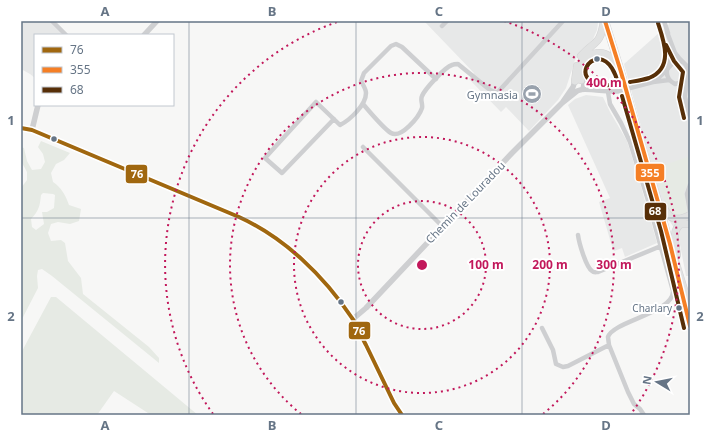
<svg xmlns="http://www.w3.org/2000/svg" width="711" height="436" font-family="'Noto Sans',sans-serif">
  <rect width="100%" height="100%" fill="#f7f7f6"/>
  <!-- built -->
  <path fill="#e7e8e8" d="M21 21H50L63 35H35V78L30 74 21 69Z
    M424 21H598V23L597 30 593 39 579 54 575 60 566 88 558 100 529 131 506 107 501 112 469 79 474 73Z
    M668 21H690V276H686L678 234 665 214 624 64 669 24Z
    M586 95 603 97 610 112 627 141 640 183 657 243 625 257 622 248 614 251 611 243 599 202 610 198 568 105 575 99Z"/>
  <!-- green -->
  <path fill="#e6eae4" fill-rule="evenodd" d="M41 141 70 153 64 160 56 164 51 173 53 182C61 187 66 196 69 205L81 209 79 221 70 224 58 222 51 224 48 233 51 241 61 240 65 243 68 261 81 278 83 294 149 347 159 358V363L52 276 42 269 38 270 37 276 38 288 21 321V188L27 180V172L21 161V147L24 148 27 161 32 170 41 169 45 162 43 154 38 147ZM43 193 53 194 55 195 54 208 47 212H42L44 224 36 230 32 227 31 219C39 211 40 205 41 195Z
    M690 156V179L684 192 687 211 683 215 675 217 668 210 653 169Z
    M51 297H56L198 415H151L114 391 97 415H21V353Z"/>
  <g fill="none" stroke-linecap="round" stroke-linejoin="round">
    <defs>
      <path id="primary" d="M605 21 621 72 670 244 690 309
        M581 56C595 40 600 46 604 21
        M581 80C580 75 579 70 581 64 585 54 601 49 610 57 613 60 615 64 617 68
        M575 81 577 66
        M663 205C668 220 677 222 690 215
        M677 255C676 245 671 230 681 224H690
        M684 304 690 326"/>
    </defs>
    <!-- primary casing -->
    <use href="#primary" stroke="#d3d3d4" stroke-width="8"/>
    <!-- minor -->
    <path stroke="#cecfd1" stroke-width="4.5" d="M52 21 66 35
      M664 21 668 33
      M442 26 447 21
      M668 66 671 56 670 46
      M667 70C666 77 669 81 675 84L684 82 688 78 689 73 686 65 679 58 675 53 667 32
      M653 82C657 79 662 75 666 71 671 65 673 60 682 62
      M679 84 685 97 690 116
      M630 88 653 82 669 80
      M581 90C595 89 607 93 621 91
      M608 92 610 104 621 123 630 142 647 197 673 291C674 313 613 321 608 337L609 345 628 392 634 404 640 409 644 415
      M685 96 687 79
      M363 104C370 112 383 128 391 133 401 139 419 117 422 108 423 104 420 100 422 96 425 89 445 67 452 65 454 64 456 64 458 64L490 90 497 93 563 21
      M334 119 282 173 265 158 316 102 340 125C350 120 366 105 366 93 366 89 363 85 361 81L364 73 391 46 396 44 402 47 436 79
      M363 147 442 226
      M690 185 687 194 690 211
      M578 235C579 243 586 267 592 271 594 273 596 272 598 272L661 246
      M542 328 553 350 556 364 563 367 568 366 609 345"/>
    <!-- tertiary -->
    <path stroke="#cecfd1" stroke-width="5.5" d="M144 35 157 21
      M21 128 32 130 239 217C248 221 256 225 264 230 298 250 331 287 353 319L394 403 402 415
      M32 130 38 105
      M353 319 366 308 512 153 562 103 577 91 583 89 584 84 582 81 579 79 575 81 573 87 562 103"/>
    <!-- primary -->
    <use href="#primary" stroke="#e1e2e2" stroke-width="7"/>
    <defs>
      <path id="bus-1" d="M21 128 32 130 239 217C285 238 324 276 352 318 358 326 361 336 366 345 375 364 385 384 394 403L402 415"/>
      <path id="bus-2" d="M605 21 621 72 670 244 690 326"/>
      <path id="bus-3" d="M666 45 674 61 683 72 679 97 684 118
        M599 59C610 60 616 74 618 84 610 85 598 87 591 81 580 73 587 60 599 59Z
        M630 82C636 81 643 80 649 78 674 68 664 41 658 23
        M622 96 661 231 684 328"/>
    </defs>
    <!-- bus-1 casing -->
    <use href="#bus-1" stroke="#fff" stroke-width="7"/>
    <!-- bus-2 casing -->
    <use href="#bus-2" stroke="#fff" stroke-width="7"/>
    <!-- bus-3 casing -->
    <use href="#bus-3" stroke="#fff" stroke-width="7"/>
    <!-- bus-1 -->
    <use href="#bus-1" stroke="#a0670f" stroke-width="4"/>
    <!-- bus-2 -->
    <use href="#bus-2" stroke="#f57f25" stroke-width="4"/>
    <!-- bus-3 -->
    <use href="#bus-3" stroke="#572f08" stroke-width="4"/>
  </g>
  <!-- grid -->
  <path fill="none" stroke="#667586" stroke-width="1" stroke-opacity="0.55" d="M189 21V415M356 21V415M522 21V415M21 218H690"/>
  <!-- distance rings -->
  <g fill="none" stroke="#c2185b" stroke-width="2" stroke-dasharray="2 4">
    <circle cx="422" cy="265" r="64"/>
    <circle cx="422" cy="265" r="128"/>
    <path d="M301 414A192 192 0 1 1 543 414"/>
    <path d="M213 414A257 257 0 0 1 340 21M504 21A257 257 0 0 1 631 414"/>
  </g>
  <!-- icons -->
  <defs>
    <symbol id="stadium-disc" viewBox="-11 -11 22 22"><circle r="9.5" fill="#99a2ad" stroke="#fff"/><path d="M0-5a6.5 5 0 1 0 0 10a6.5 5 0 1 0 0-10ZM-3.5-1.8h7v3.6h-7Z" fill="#fff"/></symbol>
  </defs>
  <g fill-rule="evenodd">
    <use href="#stadium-disc" x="521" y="83" width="22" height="22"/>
  </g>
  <!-- markers -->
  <g fill="#667586" stroke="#fff" stroke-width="1.5">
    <circle cx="597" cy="59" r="3.5"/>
    <circle cx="54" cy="139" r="3.5"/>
    <circle cx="341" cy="302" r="3.5"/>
    <circle cx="679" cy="308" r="3.5"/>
  </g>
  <g text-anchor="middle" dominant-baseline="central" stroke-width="4" stroke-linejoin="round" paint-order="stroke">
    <!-- bus labels -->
    <g font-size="10" fill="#667586" stroke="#fff" text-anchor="end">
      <text x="672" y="308">Charlary</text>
    </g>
    <!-- poi labels -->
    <g font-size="11" fill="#667586" stroke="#fff" text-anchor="end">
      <text x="518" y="94">Gymnasia</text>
    </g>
    <!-- street labels -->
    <g font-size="11" fill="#667586" stroke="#fff">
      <text transform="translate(465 202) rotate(-46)">Chemin de Louradou</text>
    </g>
  </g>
  <circle cx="422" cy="265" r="6" fill="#c2185b" stroke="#fff" stroke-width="2"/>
  <g font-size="12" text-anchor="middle" font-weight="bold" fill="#c2185b" stroke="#fff" stroke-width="4" stroke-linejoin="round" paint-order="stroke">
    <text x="604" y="87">400 m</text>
    <text x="486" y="269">100 m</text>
    <text x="550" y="269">200 m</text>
    <text x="614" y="269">300 m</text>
  </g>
  <g stroke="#fff" stroke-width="1.5">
    <rect x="635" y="163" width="30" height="19" rx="4" fill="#f57f25"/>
    <rect x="125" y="164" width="23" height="20" rx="4" fill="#a0670f"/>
    <rect x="644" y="202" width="23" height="19" rx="4" fill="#572f08"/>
    <rect x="348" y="321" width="23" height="19" rx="4" fill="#a0670f"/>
  </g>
  <g font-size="11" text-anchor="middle" font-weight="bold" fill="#fff">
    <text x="650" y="177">355</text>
    <text x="137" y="178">76</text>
    <text x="655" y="215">68</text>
    <text x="359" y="335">76</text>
  </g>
  <!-- border -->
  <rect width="711" height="436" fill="none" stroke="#ffffff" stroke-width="44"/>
  <!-- legend -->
  <rect x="34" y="34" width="140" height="72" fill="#ffffff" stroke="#c2c8cf"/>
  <rect x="42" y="47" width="20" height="6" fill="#a0670f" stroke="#c2c8cf"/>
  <text x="70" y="54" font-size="12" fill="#667586">76</text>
  <rect x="42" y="67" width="20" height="6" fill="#f57f25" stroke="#c2c8cf"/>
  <text x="70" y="74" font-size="12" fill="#667586">355</text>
  <rect x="42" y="87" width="20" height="6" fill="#572f08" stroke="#c2c8cf"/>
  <text x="70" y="94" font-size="12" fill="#667586">68</text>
  <!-- north arrow -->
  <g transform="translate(657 382) rotate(280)" stroke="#ffffff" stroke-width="3" paint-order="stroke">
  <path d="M0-3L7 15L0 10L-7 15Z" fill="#667586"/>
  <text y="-6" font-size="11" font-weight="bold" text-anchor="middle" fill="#667586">N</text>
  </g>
  <rect x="22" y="22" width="667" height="392" fill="none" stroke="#667586" stroke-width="1.5"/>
  <g font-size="13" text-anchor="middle" font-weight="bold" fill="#667586">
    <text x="105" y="16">A</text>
    <text x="272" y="16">B</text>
    <text x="439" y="16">C</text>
    <text x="606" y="16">D</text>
    <text x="11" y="125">1</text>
    <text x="700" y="125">1</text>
    <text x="11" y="321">2</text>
    <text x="700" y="321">2</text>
    <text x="105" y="430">A</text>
    <text x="272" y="430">B</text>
    <text x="439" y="430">C</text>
    <text x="606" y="430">D</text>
  </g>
</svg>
